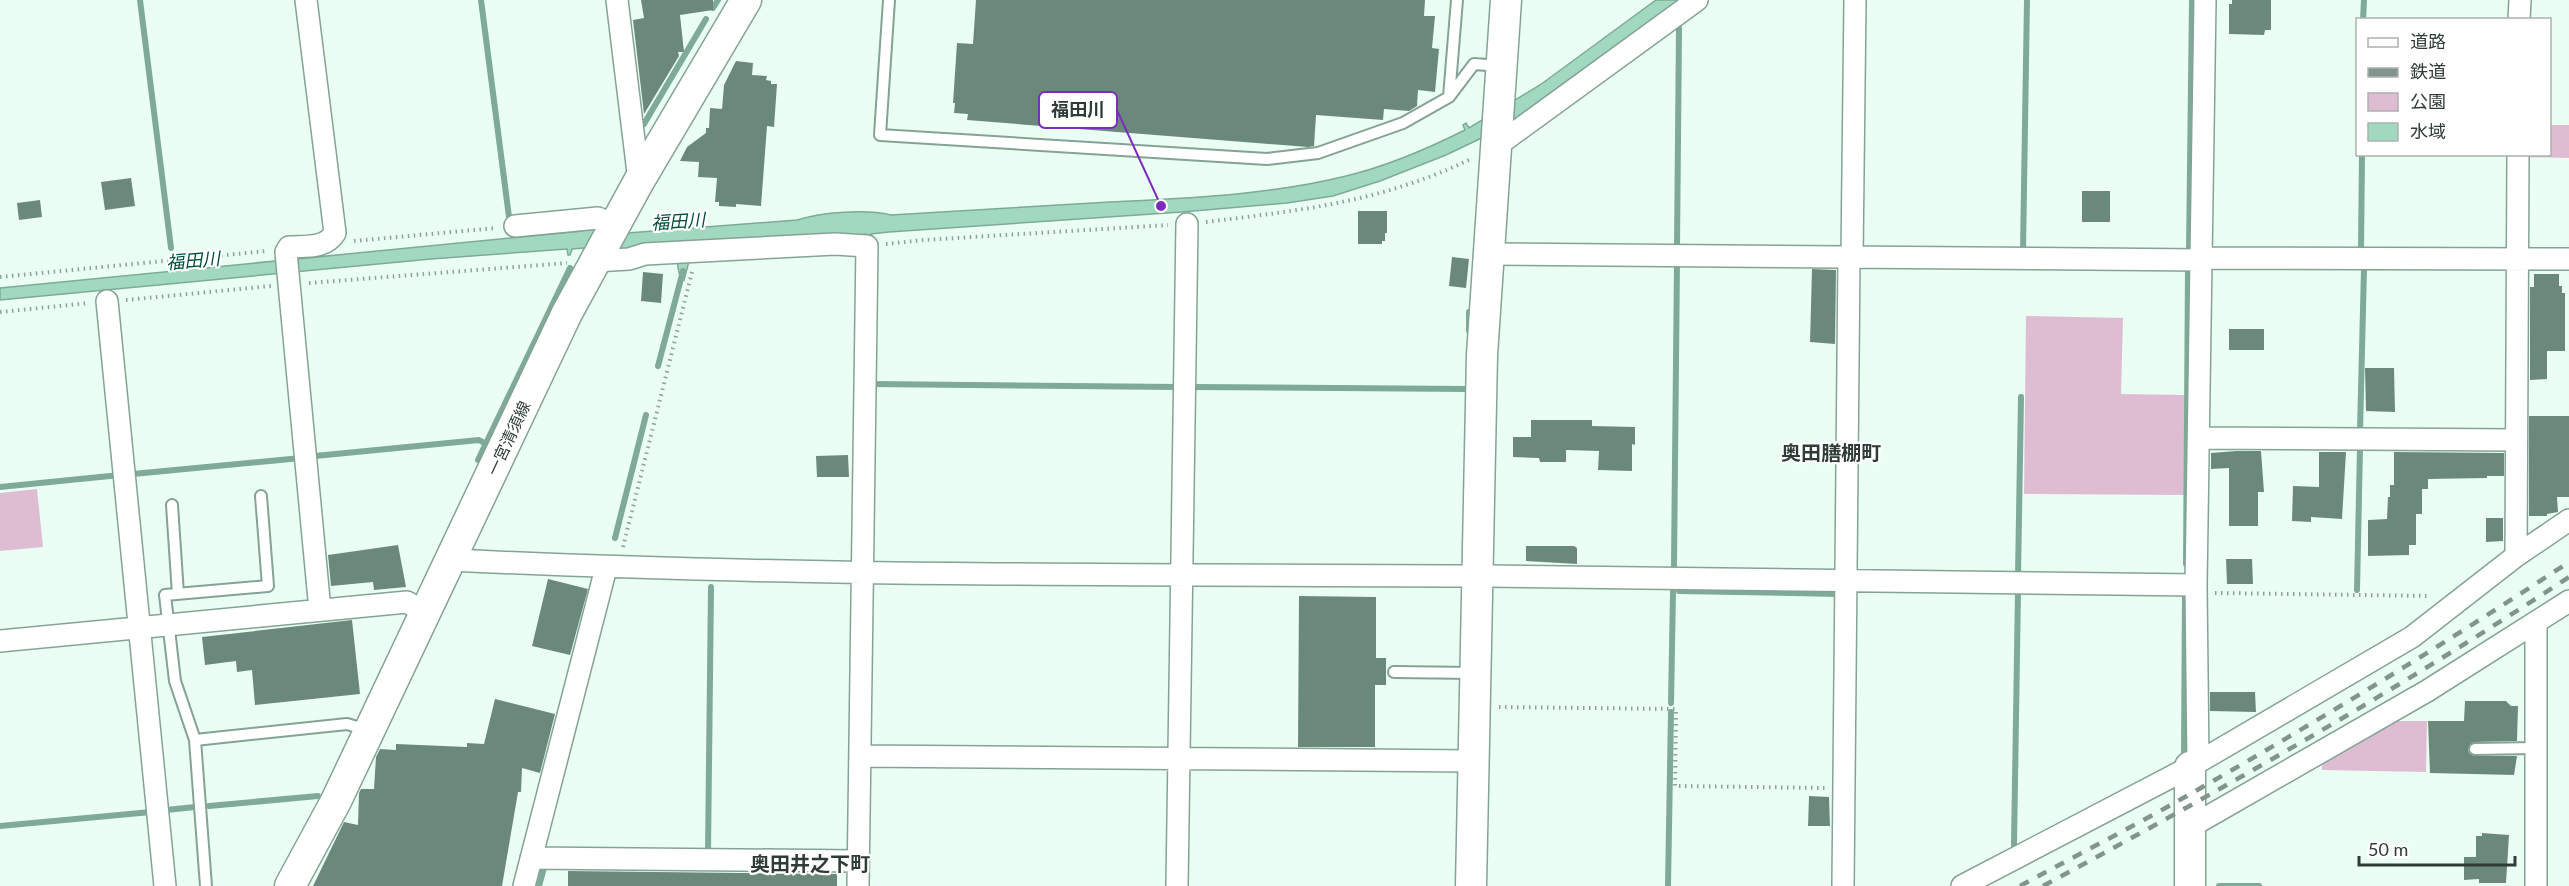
<svg xmlns="http://www.w3.org/2000/svg" width="2569" height="886" font-family="Lato,'Noto Sans JP',sans-serif">
  <rect width="100%" height="100%" fill="#eafef4"/>
  <!-- green -->
  <path fill="#debdd2" d="M2550 125H2569V158L2525 157V155L2550 154Z
    M2026 316 2123 318 2121 394 2185 395 2184 495 2024 494Z
    M37 489 43 547 0 551V493Z
    M2385 721H2427L2426 772 2322 770V760Z"/>
  <!-- water -->
  <path fill="#a0d9c0" stroke="#7eaa97" stroke-width="1.5" d="M1656 0H1681L1529 110 1492 133 1446 155 1380 181 1333 196 1287 203 1182 212 889 232 871 234V240L866 241 865 234 862 235V240L808 239 797 235 694 243 684 280 679 273 677 261 584 248 572 249 570 255H568L567 249 431 259 0 300V288L582 231 588 225 627 233 797 220C822 212 866 209 891 215 964 211 1037 206 1110 202 1189 198 1270 195 1346 176 1388 166 1427 149 1465 130L1463 125 1466 123 1469 128 1540 85Z"/>
  <g fill="none" stroke-linecap="round" stroke-linejoin="round">
    <!-- stream -->
    <path stroke="#7eaa97" stroke-width="6" d="M140 0 171 248
      M481 0 509 217
      M713 8 718 0
      M2363 20 2364 0
      M644 124 706 19
      M1677 247 1679 28
      M2023 251 2027 0
      M2361 251 2362 154
      M2185 253H2189L2192 0
      M1469 331V312
      M658 366 683 271
      M871 384 1178 387
      M1190 387 1468 389
      M2360 431 2364 269
      M315 456 479 440 486 444
      M478 460 570 268
      M133 474 301 458
      M0 487 120 475
      M615 538 646 415
      M2186 564 2188 267
      M1674 565 1677 261
      M2018 576 2021 397
      M2357 590 2360 448
      M1679 591 1841 594
      M1671 703 1673 592
      M2184 754 2185 594
      M209 806 318 796
      M166 810 195 807
      M0 826 151 812
      M2014 845 2018 591
      M708 852 711 587
      M539 886 545 864
      M1668 886 1671 712
      M2219 886H2259"/>
  </g>
  <!-- building -->
  <path fill="#6b897b" d="M641 0H713V10L680 15 684 52H678L679 56 644 114 633 20 644 18Z
    M976 0H1425L1424 16H1435L1432 48 1439 49 1435 92 1418 90 1417 106 1409 111 1384 109 1383 120 1316 115 1314 146 1308 147 967 120 968 114 954 113 955 103H953L957 43 973 44Z
    M2232 0H2271V30H2265L2264 35 2229 34V4H2232Z
    M736 61 753 63 752 75 767 76 766 80 771 81V84H777L774 127 767 126 761 206 736 204V207L719 206V202H715L717 178 698 177 699 162 680 161 687 147 706 133V128H709L710 108 722 109 724 85Z
    M131 178 135 206 105 210 101 182Z
    M2082 191H2110V222H2082Z
    M40 200 42 217 19 220 17 203Z
    M1358 211H1387V233H1385V241H1382V244H1358Z
    M1452 257 1469 259 1466 288 1449 286Z
    M1812 269 1836 270 1835 344 1810 342Z
    M643 272 663 274 661 303 641 301Z
    M2534 274H2559V286H2562V293H2565V351H2547V379L2530 380V287H2534Z
    M2229 329H2264V350H2229Z
    M2365 368H2394L2395 412 2366 411Z
    M2529 416H2569V497H2557L2558 512 2547 514V516H2529Z
    M1531 420H1592V426L1635 427V445L1632 444V471L1598 470 1599 451 1566 450V462H1540L1539 458 1513 457V437H1531Z
    M2236 451H2261L2264 492H2258V526H2229V468L2211 469V453Z
    M2319 452H2346L2342 519 2311 517V522L2292 521 2293 486 2319 487Z
    M2394 452 2504 453V476H2487V478L2428 479V489H2422V514H2416V545H2409V555L2368 556V520L2387 519 2388 497H2390V485H2394Z
    M848 455 849 477H817L816 456Z
    M2486 518H2503V541L2486 542Z
    M398 545 406 587 374 590 373 582 331 586 328 555Z
    M1526 546H1574L1577 548V564L1526 561Z
    M2226 559H2252L2253 584H2227Z
    M548 579 588 589 570 655 532 646Z
    M1299 596 1376 597V658H1386V685H1375V747H1298Z
    M352 620 360 694 255 705 252 670 237 672 236 661 205 665 202 637Z
    M2210 692H2255L2256 712 2210 711Z
    M495 699 555 714 540 773 522 768 521 792H518L502 886H313L344 822 358 825 359 793 361 789H374L376 757 380 749 396 750V744L467 747V743L484 744Z
    M2465 701H2506L2511 706H2518L2517 741 2474 742 2468 749 2469 753 2475 756H2517L2514 775 2430 773 2428 721H2464Z
    M1809 796 1829 797 1830 826H1808Z
    M2482 833 2509 835 2506 883H2479V879L2464 880V857H2476V836H2482Z
    M568 871 837 874V886H568Z"/>
  <g fill="none" stroke-linecap="round" stroke-linejoin="round">
    <defs>
      <path id="lane" d="M889 0 880 135 1267 159 1318 153 1403 123 1449 97 1474 64 1501 66
        M1449 97 1457 0
        M172 505 178 594
        M1394 672 1474 673
        M195 740 347 724 367 730
        M2475 749 2536 748
        M206 886 195 740 175 681 165 595 268 586 261 496"/>
      <path id="street" d="M306 0 335 233C325 249 306 246 289 247L286 252 320 610
        M617 0 639 181
        M2519 20 2520 0
        M1495 147 1697 0
        M515 226 598 218 615 225
        M1488 254 2202 260
        M1852 257 1855 0
        M2202 258 2569 259
        M595 261 629 259 645 254 835 244 867 246 858 886
        M107 301 165 886
        M2199 438 2516 440
        M2516 556 2518 154
        M452 560C793 577 1136 574 1477 576 1717 577 1957 581 2196 585
        M0 641 407 602 425 613
        M860 756 1473 761
        M2198 762 2196 585 2205 0
        M2190 827 2427 691 2569 601
        M531 858 858 861
        M524 886 606 568
        M1177 886 1187 224
        M1843 886 1849 257
        M1962 886 2190 767 2412 637 2516 556 2569 520
        M2536 886V623"/>
      <path id="secondary" d="M290 886 336 801 567 313 639 181 746 0
        M1471 886 1482 355 1506 0
        M2190 886V767"/>
    </defs>
    <!-- lane casing -->
    <use href="#lane" stroke="#85a395" stroke-width="14"/>
    <!-- street casing -->
    <use href="#street" stroke="#85a395" stroke-width="24"/>
    <!-- secondary casing -->
    <use href="#secondary" stroke="#85a395" stroke-width="33"/>
    <!-- path -->
    <path stroke="#90a098" stroke-width="4" stroke-dasharray="1.5 4.5" stroke-linecap="butt" d="M1206 222C1303 210 1381 202 1471 159
      M354 241 496 228
      M886 244 924 240 1168 225
      M0 277 266 251
      M309 283 567 263
      M126 300 271 286
      M0 312 89 303
      M623 547 692 272
      M2215 593 2430 596
      M1499 707 1676 709 1675 786 1825 788"/>
    <!-- lane -->
    <use href="#lane" stroke="#fff" stroke-width="10"/>
    <!-- street -->
    <use href="#street" stroke="#fff" stroke-width="21"/>
    <!-- secondary -->
    <use href="#secondary" stroke="#fff" stroke-width="30"/>
    <!-- rail -->
    <path stroke="#83948c" stroke-width="4.5" stroke-dasharray="10 10" stroke-linecap="butt" d="M2020 886C2077 855 2136 825 2192 793 2320 720 2446 643 2569 562
      M2043 886C2222 790 2399 689 2569 577"/>
  </g>
  <g text-anchor="middle" dominant-baseline="central" stroke-width="4.5" stroke-linejoin="round" paint-order="stroke">
    <!-- street labels -->
    <g font-size="16" fill="#2f3c36" stroke="#fff">
      <text transform="translate(508 438) rotate(-65)">一宮清須線</text>
    </g>
    <!-- water labels -->
    <g font-size="18" font-style="italic" fill="#004f38" stroke="#fff">
      <text transform="translate(678 221) rotate(-4)">福田川</text>
      <text transform="translate(193 260) rotate(-5)">福田川</text>
    </g>
    <!-- quarter labels -->
    <g font-size="20" font-weight="bold" fill="#2f3c36" stroke="#fff">
      <text x="1831" y="452">奥田膳棚町</text>
      <text x="810" y="863">奥田井之下町</text>
    </g>
  </g>
  <!-- callouts -->
  <path fill="none" stroke="#7b2cbf" stroke-width="2" d="M1161 206L1117 110"/>
  <circle fill="#7b2cbf" stroke="#fff" stroke-width="2" cx="1161" cy="206" r="6"/>
  <rect fill="#fff" stroke="#7b2cbf" stroke-width="2" x="1039" y="92" width="78" height="36" rx="6"/>
  <g font-size="18" text-anchor="middle" font-weight="bold" fill="#2f3c36">
    <text x="1078" y="116">福田川</text>
  </g>
  <!-- legend -->
  <rect x="2356" y="18" width="195" height="138" fill="#ffffff" stroke="#acb1af" stroke-width="1.5"/>
  <rect x="2368" y="38" width="30" height="9" fill="#ffffff" stroke="#acb1af" stroke-width="1.5"/>
  <text x="2410" y="48" font-size="18" fill="#2f3c36">道路</text>
  <rect x="2368" y="68" width="30" height="9" fill="#83948c" stroke="#acb1af" stroke-width="1.5"/>
  <text x="2410" y="78" font-size="18" fill="#2f3c36">鉄道</text>
  <rect x="2368" y="93" width="30" height="18" fill="#debdd2" stroke="#acb1af" stroke-width="1.5"/>
  <text x="2410" y="108" font-size="18" fill="#2f3c36">公園</text>
  <rect x="2368" y="123" width="30" height="18" fill="#a0d9c0" stroke="#acb1af" stroke-width="1.5"/>
  <text x="2410" y="138" font-size="18" fill="#2f3c36">水域</text>
  <!-- scale -->
  <path d="M2359 856v9h156v-9" fill="none" stroke="#2f3c36" stroke-width="3"/>
  <text x="2368" y="856" font-size="18" fill="#2f3c36" stroke="#ffffff" stroke-width="4.5" paint-order="stroke">50 m</text>
</svg>
